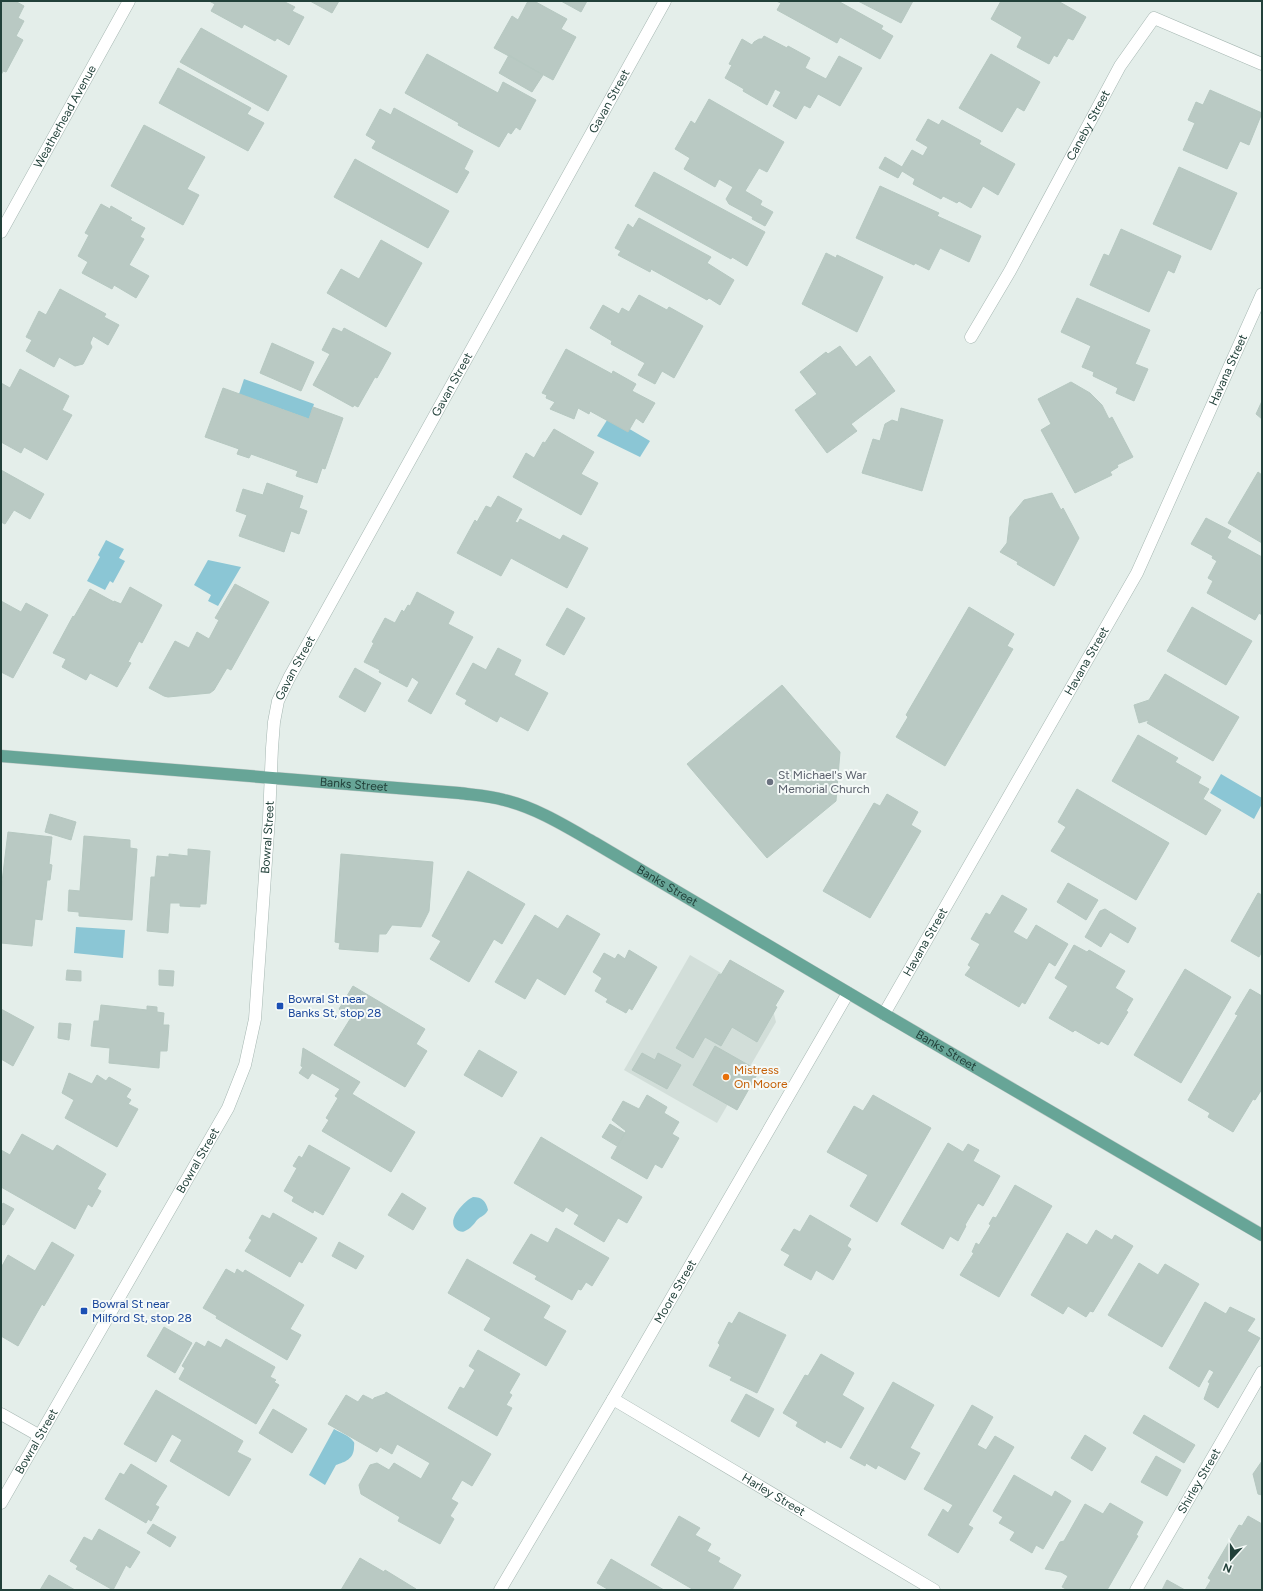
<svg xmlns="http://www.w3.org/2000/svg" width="1263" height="1591" font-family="Figtree,sans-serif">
  <rect width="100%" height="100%" fill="#e4eeea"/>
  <!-- built -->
  <path fill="#d2ded9" d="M690 955 771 1002 776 1022 717 1123 624 1070Z"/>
  <!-- water -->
  <path fill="#8bc6d5" d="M244 379 314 404 309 419 239 394Z
    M609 417 650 441 640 457 597 436Z
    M106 540 124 549 119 558 125 561 113 583 110 581 105 590 87 581 100 557 98 555Z
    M208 560 241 567 218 606 208 601 211 595 194 585Z
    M1221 774 1262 798V804L1254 819 1210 793Z
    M76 927 125 930 123 958 74 953Z
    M473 1197C482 1197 486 1201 488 1210 485 1216 481 1216 477 1220 474 1224 470 1229 465 1231 464 1232 461 1232 459 1231 443 1223 464 1201 473 1197Z
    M334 1429C339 1432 350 1436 353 1441 355 1443 354 1444 354 1447 354 1459 345 1462 336 1465L325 1485 309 1475Z"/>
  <!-- building -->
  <path fill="#b9c9c3" stroke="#b6c8c1" d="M1 1H15L24 6 18 18 24 21 16 36 23 40 6 72 3 71 1 75Z
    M209 1H283L295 7 292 11 304 17 289 45 277 38 275 41 244 24 242 28 211 11 215 4Z
    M310 1H339L332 13Z
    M528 1H534L567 19 561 29 576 37 553 80 494 48 512 16 518 20Z
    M561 1H587L581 12Z
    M776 1H838L883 26 881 29 893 36 880 59 840 37 837 43 777 10 781 3Z
    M858 1H913L901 23Z
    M1001 1H1058L1086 17 1073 40 1068 38 1057 57 1054 55 1049 64 1017 47 1022 37 991 19Z
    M201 28 287 76 268 111 180 62Z
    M764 36 787 48 788 46 810 58 805 68 826 79 839 56 862 68 840 106 818 94 810 108 804 105 796 119 773 106 781 92 775 89 767 105 743 91 744 89 725 78 732 65 729 64 742 39 752 45 754 42 759 39H762Z
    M427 54 498 93 503 82 536 100 520 130 516 127 511 134 508 132 499 147 458 125 459 123 405 93Z
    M991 54 1040 82 1024 111 1017 107 1002 132 959 108Z
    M509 55 543 75 532 92 499 73Z
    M178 68 251 108 247 114 264 123 248 151 159 103Z
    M1210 90 1262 113 1249 145 1240 141 1227 169 1183 150 1195 123 1188 120 1196 102 1203 105Z
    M709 99 784 142 767 172 759 168 745 191 762 201 760 205 773 212 765 226 752 219 753 217 729 204 726 199 733 187 719 179 715 187 684 169 690 158 675 149 691 121 695 124Z
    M394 108 473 151 464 169 469 172 457 193 372 148 376 141 366 135 380 109 391 115Z
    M928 119 939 125 942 120 981 141 979 144 1015 164 998 195 983 186 971 208 959 201 957 203 943 196 941 199 913 184 915 179 902 171 898 178 879 168 885 157 902 167 912 150 923 156 928 147 916 140Z
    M144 125 205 157 187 189 199 195 183 225 111 186Z
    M355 159 449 211 428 248 334 197Z
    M1179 167 1237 193 1211 250 1153 224Z
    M654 172 765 232 747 266 732 257 731 259 635 206Z
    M880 186 939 213 937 216 981 236 969 262 940 248 929 270 915 263 914 265 856 238Z
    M101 204 110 209 111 206 132 218 130 220 145 228 140 237 144 239 129 265 149 276 136 298 114 285 112 289 82 273 88 262 78 256 89 235 85 233Z
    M639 218 711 257 707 263 734 280 720 305 709 298 707 300 651 269 650 272 618 255 621 251 615 248 628 224 633 228Z
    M1121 229 1181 256 1174 273 1168 270 1149 312 1090 285 1104 254 1109 256Z
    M381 240 422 263 386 327 327 293 341 269 359 279Z
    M826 253 836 258 837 255 883 277 857 332 802 304Z
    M60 289 106 314 104 317 119 325 108 345 93 336 90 343 92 347 83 364 75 366 59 357 54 367 26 351 32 340 26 337 39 311 46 315Z
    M639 295 667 310 669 307 703 326 674 378 662 371 655 384 638 375 645 363 611 344 612 341 590 328 603 305 619 314 622 308 629 312Z
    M1077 298 1150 330 1135 364 1148 369 1134 401 1116 393 1118 388 1093 376 1094 372 1082 367 1091 346 1061 332Z
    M333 328 342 332 344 328 391 353 377 378 375 377 358 407 354 405 353 407 313 385 330 354 322 350Z
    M272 343 314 362 301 391 260 373Z
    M840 346 856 367 870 356 895 391 851 424 857 431 827 453 795 410 817 394 800 372 826 352 828 354Z
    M566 349 612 374 613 371 636 384 632 391 655 403 643 423 636 418 628 432 590 411 589 414 578 408 574 419 550 409 555 402 546 398 547 395 542 393Z
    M20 369 69 396 62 410 72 415 47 460 24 447 21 453 1 442V383L10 388Z
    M1071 382 1090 393 1102 405 1109 419 1112 417 1133 457 1117 465 1118 467 1110 472 1112 475 1075 493 1041 430 1051 424 1038 399Z
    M223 388 309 419 313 407 343 418 325 469 322 468 317 483 296 476 298 471 251 454 249 458 237 454 239 449 205 437Z
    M1262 401V419L1256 414Z
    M901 408 943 420 922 491 862 473 873 439 880 441 885 424 892 420 898 422Z
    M554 429 594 452 581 474 598 483 581 515 513 477 526 453 534 458 543 442 545 443Z
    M1 470 44 494 30 519 14 510 5 524 1 522Z
    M1258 472 1262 475V543L1228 523Z
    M267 483 303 496 299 508 307 511 299 534 291 531 284 552 239 536 247 515 236 511 243 489 263 495Z
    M1052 493 1061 510 1063 508 1079 538 1054 586 1017 564 1018 562 1000 552 1007 543 1010 517 1024 500Z
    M498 496 522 509 515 522 518 523 520 519 560 540 563 535 588 548 567 588 511 558 501 576 457 553 475 520 477 522 486 506 491 508Z
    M1206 518 1231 531 1227 538 1262 557V615L1259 613 1255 620 1207 593 1213 581 1208 578 1217 561 1212 558 1213 556 1191 544Z
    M235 584 269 602 231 670 227 668 214 690 210 693 168 697 164 696 149 688 175 641 189 648 197 632 209 639 219 620 215 618Z
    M130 587 162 605 142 643 139 641 128 662 131 663 117 687 90 673 86 680 62 667 66 659 53 653 73 616 74 617 90 589 114 602V601L121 604Z
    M417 592 454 612 448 624 473 637 431 714 408 701 419 682 412 677 407 687 379 672 380 670 364 662 374 643 372 642 385 618 395 623 402 610 404 612 408 605 410 606Z
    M1 601 21 612 26 603 48 615 13 678 1 672Z
    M969 607 1014 634 1007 646 1013 649 945 766 896 737 908 717 906 715Z
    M1192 607 1252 641 1226 685 1167 651Z
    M567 608 585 618 564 655 546 645Z
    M498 648 521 660 514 675 548 693 528 731 500 716 497 722 465 704 467 700 456 694 473 663 486 670Z
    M355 668 381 683 365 712 339 697Z
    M1165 674 1239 717 1213 761 1147 723 1149 720 1139 723 1134 705 1149 700Z
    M782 685 840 752 836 801 767 858 687 764Z
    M1138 735 1178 758 1175 762 1201 777 1198 783 1209 789 1203 799 1221 810 1206 835 1112 781Z
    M1077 789 1169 843 1136 900 1051 851 1066 827 1058 822Z
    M887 794 918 812 911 825 921 831 870 918 823 891 874 803 880 806Z
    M50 814 76 822 71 840 45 832Z
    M8 832 52 837 49 864 52 865 50 880H47L42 920 35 919 32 946 1 943V890Z
    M84 836 130 840V848L137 849 132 920 79 916V912L68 911 69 890 80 891Z
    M188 849 210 851 206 904H200V907L180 906V903H170L168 933 147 931 151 877H155L157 856 169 857V854L188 856Z
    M341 854 433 862 429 911 421 927 392 925 386 934H379L378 952 339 949 340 943 335 942Z
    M468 871 525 904 502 944 494 939 469 982 430 959 441 941 432 936Z
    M1068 883 1098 900 1086 920 1057 902Z
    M1258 893 1262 895V951L1259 957 1231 941Z
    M1002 895 1027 909 1013 932 1027 940 1036 925 1068 944 1055 966 1049 962 1025 1004 1022 1002 1019 1007 965 975 971 967 968 965 980 944 971 939 986 913 990 915Z
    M1105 909 1136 928 1128 943 1110 932 1101 947 1085 937 1100 911Z
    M535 915 558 929 567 915 600 934 565 995 537 978 525 999 495 982Z
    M1074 945 1087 952 1089 950 1125 971 1115 988 1133 999 1126 1011 1128 1012 1108 1045 1101 1041 1099 1044 1075 1030 1073 1032 1049 1018 1068 986 1055 978Z
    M629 950 657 967 632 1010 629 1008 626 1013 606 1002 608 999 595 991 602 978 593 972 604 953 615 959 618 954 625 959Z
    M730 960 784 991 775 1006 777 1007 757 1042 732 1027 721 1046 705 1037 693 1058 676 1048 719 974 721 975Z
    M1185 969 1231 997 1181 1083 1134 1055Z
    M67 970 81 971V981L66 980Z
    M159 970 174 971 173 986 159 985Z
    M353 986 425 1029 416 1044 427 1051 405 1087 334 1045 352 1016 339 1009Z
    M1250 989 1262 996V1089L1255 1100 1253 1099 1233 1132 1208 1117 1210 1113 1188 1100 1238 1015 1235 1014Z
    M101 1005 147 1010V1006L157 1007V1012L164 1013 163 1025H169L167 1051H160L159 1068 109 1063 110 1048 91 1046 94 1021H99Z
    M1 1009 34 1027 13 1066 1 1059Z
    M59 1023 71 1024 69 1040 58 1038Z
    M715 1046 759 1071 737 1110 693 1085Z
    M303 1048 360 1082 352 1094 415 1132 391 1172 322 1131 329 1120 326 1118 338 1098 335 1096 340 1089 312 1073 308 1079 299 1073 303 1067 301 1066Z
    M479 1050 517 1072 502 1097 464 1075Z
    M642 1053 655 1060 658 1053 681 1065 667 1089 632 1070Z
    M69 1073 92 1084 97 1075 106 1081 109 1077 131 1089 126 1097 131 1100 128 1104 138 1109 117 1147 65 1118 74 1100 62 1093Z
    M647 1095 667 1107 664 1113 679 1122 672 1134 679 1138 662 1168 655 1164 647 1179 611 1158 626 1131 612 1120 623 1101 639 1109Z
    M873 1095 931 1128 877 1222 850 1206 868 1175 827 1152 854 1106 863 1111Z
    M610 1124 625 1133 617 1146 602 1137Z
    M22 1134 53 1151 57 1145 106 1174 97 1189 101 1191 92 1207 88 1204 75 1229 1 1187V1150L10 1155Z
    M541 1137 642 1197 627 1223 618 1218 604 1242 574 1224 579 1215 566 1207 563 1212 514 1183Z
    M948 1143 963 1152 968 1144 979 1150 973 1161 1000 1176 983 1206 978 1203 965 1225 966 1226 958 1241 950 1236 943 1249 901 1224Z
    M309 1145 350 1168 323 1215 314 1210 313 1213 292 1201 294 1197 284 1191 297 1168 293 1166 299 1156 302 1158Z
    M1015 1185 1052 1206 999 1297 960 1275 974 1253 972 1252 976 1243 979 1245 991 1225 989 1224 993 1217 996 1218Z
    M402 1193 426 1208 413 1230 388 1215Z
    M3 1203 14 1209 4 1225 1 1224V1207Z
    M273 1213 317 1238 302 1263 299 1261 290 1277 245 1251 252 1240 249 1238 262 1215 270 1219Z
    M810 1215 851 1239 847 1246 851 1249 833 1280 816 1270 811 1280 784 1265 790 1255 781 1250 794 1229 800 1232Z
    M556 1228 609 1258 592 1286 586 1282 581 1290 578 1289 572 1300 535 1279 537 1276 513 1263 531 1234 548 1243Z
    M1096 1230 1112 1240 1115 1235 1133 1246 1093 1312 1090 1311 1086 1317 1068 1306 1063 1314 1031 1295 1067 1233 1087 1245Z
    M52 1242 74 1255 44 1306 42 1304 18 1346 1 1336V1268L8 1255 35 1271Z
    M339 1242 364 1256 356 1269 332 1256Z
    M467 1259 550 1306 543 1318 566 1331 546 1366 484 1330 491 1318 448 1293Z
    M1139 1263 1158 1275 1165 1264 1199 1284 1162 1347 1108 1315Z
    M226 1269 235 1274 237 1269 243 1273 245 1270 304 1305 290 1329 301 1335 287 1360 216 1318 217 1316 203 1308Z
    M1205 1302 1226 1314 1230 1307 1255 1319 1247 1331 1260 1338 1218 1408 1204 1399 1210 1383 1208 1382 1214 1372 1209 1369 1199 1387 1169 1368Z
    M739 1312 786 1335 757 1393 730 1380 732 1377 709 1366 720 1345 718 1343 729 1322 732 1324Z
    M164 1327 192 1343 175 1373 147 1356Z
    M226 1339 275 1367 270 1377 276 1380 274 1382 279 1385 256 1424 179 1379 185 1368 182 1366 196 1342 205 1347 208 1341 221 1348Z
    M478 1350 520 1374 509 1393 512 1395 506 1405 512 1408 497 1436 448 1408 460 1387 464 1389 475 1370 469 1366Z
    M821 1354 854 1373 842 1395 864 1408 841 1448 826 1440 825 1443 796 1426 798 1422 783 1413 805 1375 808 1376Z
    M893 1382 934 1405 910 1448 920 1453 905 1480 878 1465 876 1469 866 1463 865 1466 850 1458Z
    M156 1390 243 1441 237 1452 251 1459 229 1496 170 1461 182 1440 172 1434 156 1462 124 1444Z
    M386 1392 491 1454 472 1486 462 1480 451 1499 458 1503 450 1516 454 1519 440 1544 398 1521 400 1517 361 1494 359 1485 370 1465 377 1463 389 1470 394 1463 421 1479 430 1463 397 1444 392 1454 380 1447 377 1452 328 1424 346 1395 358 1402 363 1395 373 1400 374 1398 385 1394Z
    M746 1394 774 1409 759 1437 731 1421Z
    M972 1405 993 1417 977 1445 986 1450 995 1436 1014 1447 968 1525 973 1528 958 1553 928 1535 943 1509 948 1513 953 1505 924 1489Z
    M273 1409 307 1429 292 1453 259 1433Z
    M1144 1415 1195 1445 1184 1463 1133 1433Z
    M1085 1435 1106 1448 1092 1471 1071 1458Z
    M1156 1456 1181 1470 1167 1496 1141 1482Z
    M1262 1461V1495L1258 1494 1253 1474Z
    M131 1464 167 1486 155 1505 159 1507 151 1521 148 1519 146 1523 105 1499 120 1473 124 1475Z
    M1014 1475 1052 1497 1055 1491 1071 1501 1043 1549 1036 1545 1032 1553 1010 1540 1015 1532 999 1523 1003 1517 993 1511Z
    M1110 1503 1143 1522 1136 1535 1138 1536 1107 1590H1068L1062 1587 1068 1576 1061 1572 1045 1569 1060 1542 1064 1541 1085 1504 1103 1514Z
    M679 1516 700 1528 695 1535 711 1544 707 1551 720 1558 718 1562 741 1575 732 1590H694L651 1565Z
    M1248 1516 1262 1524V1590H1205L1211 1580 1208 1578 1239 1525 1242 1526Z
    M153 1524 176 1537 170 1547 147 1533Z
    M99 1529 140 1552 130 1568 126 1565 113 1590 76 1569 78 1566 70 1561 84 1537 92 1541Z
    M360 1558 384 1572 385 1570 416 1589 415 1590H341Z
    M611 1559 664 1590H609L597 1583Z
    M49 1575 75 1590H40Z
    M1167 1580 1185 1590H1162Z"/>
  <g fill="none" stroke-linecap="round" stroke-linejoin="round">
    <defs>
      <g id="minor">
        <path id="s1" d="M1 232 129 1"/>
        <path id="s2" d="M971 337 1010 271 1120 66 1154 18 1262 64"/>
        <path id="s3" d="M884 1014 1137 573 1262 294"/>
        <path id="s4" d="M613 1399 934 1590"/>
        <path d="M1 1414 40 1436"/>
        <path id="s5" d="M1 1503 228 1108 245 1065 255 1019 269 818 272 748 274 722 278 701 289 678 665 1"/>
        <path id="s6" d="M500 1590 613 1399 848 993"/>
        <path id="s7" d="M1136 1590 1262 1372"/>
      </g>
      <g id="major">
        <path id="s8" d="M1 756 459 793C474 795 490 796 504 800 537 808 567 827 595 843L884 1014 1262 1235"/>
      </g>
    </defs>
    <!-- minor casing -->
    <use href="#minor" stroke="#a6b7b2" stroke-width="13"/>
    <!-- major casing -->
    <use href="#major" stroke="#c1cac8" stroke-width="13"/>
    <!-- minor -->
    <use href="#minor" stroke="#fff" stroke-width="12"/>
    <!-- major -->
    <use href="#major" stroke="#67a597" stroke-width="12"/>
  </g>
  <!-- markers -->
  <circle fill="#6b7280" stroke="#f5faf8" stroke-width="1.5" cx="770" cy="782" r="4"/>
  <g fill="#1a4fb4" stroke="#f5faf8" stroke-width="1.5">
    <rect x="276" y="1002" width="8" height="8" rx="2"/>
    <rect x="80" y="1307" width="8" height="8" rx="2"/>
  </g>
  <circle fill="#e8710a" stroke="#f5faf8" stroke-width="1.5" cx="726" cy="1077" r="4"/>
  <g text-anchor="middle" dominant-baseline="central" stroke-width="4" stroke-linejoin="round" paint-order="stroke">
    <!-- street labels -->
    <g font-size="12" fill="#22413a" stroke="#f5faf8">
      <text stroke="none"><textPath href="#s5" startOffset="1553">Gavan Street</textPath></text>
      <text stroke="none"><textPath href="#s1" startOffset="132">Weatherhead Avenue</textPath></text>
      <text stroke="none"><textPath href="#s2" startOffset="242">Caneby Street</textPath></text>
      <text stroke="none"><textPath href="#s3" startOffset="731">Havana Street</textPath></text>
      <text stroke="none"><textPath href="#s5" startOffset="1229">Gavan Street</textPath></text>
      <text stroke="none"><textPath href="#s3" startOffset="407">Havana Street</textPath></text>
      <text stroke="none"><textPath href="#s5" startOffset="905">Gavan Street</textPath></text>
      <text stroke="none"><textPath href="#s8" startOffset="354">Banks Street</textPath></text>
      <text stroke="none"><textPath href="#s5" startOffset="731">Bowral Street</textPath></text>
      <text stroke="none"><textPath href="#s8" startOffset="690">Banks Street</textPath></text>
      <text stroke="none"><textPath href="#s3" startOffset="83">Havana Street</textPath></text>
      <text stroke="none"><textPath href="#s8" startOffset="1014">Banks Street</textPath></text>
      <text stroke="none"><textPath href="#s5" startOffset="395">Bowral Street</textPath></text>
      <text stroke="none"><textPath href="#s6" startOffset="346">Moore Street</textPath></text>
      <text stroke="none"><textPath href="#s5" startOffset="71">Bowral Street</textPath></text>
      <text stroke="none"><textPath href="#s7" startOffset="126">Shirley Street</textPath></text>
      <text stroke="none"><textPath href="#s4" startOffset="187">Harley Street</textPath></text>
    </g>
    <!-- worship labels -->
    <g font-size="12" fill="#5b616d" stroke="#f5faf8" text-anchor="start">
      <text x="778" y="775">St Michael's War<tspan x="778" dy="14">Memorial Church</tspan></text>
    </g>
    <!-- transit labels -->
    <g font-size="12" fill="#164399" stroke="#f5faf8" text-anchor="start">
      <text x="288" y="999">Bowral St near<tspan x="288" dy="14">Banks St, stop 28</tspan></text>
      <text x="92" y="1304">Bowral St near<tspan x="92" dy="14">Milford St, stop 28</tspan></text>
    </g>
    <!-- food labels -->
    <g font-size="12" fill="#c56008" stroke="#f5faf8" text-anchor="start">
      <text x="734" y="1070">Mistress<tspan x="734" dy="14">On Moore</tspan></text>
    </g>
  </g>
  <!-- border -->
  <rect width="1263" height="1591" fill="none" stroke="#22413a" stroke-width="4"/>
  <!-- north arrow -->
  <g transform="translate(1231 1559) rotate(201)" stroke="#f5faf8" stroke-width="3" paint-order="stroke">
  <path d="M0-3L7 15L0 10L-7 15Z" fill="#22413a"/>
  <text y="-6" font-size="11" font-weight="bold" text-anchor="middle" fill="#22413a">N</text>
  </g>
</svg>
